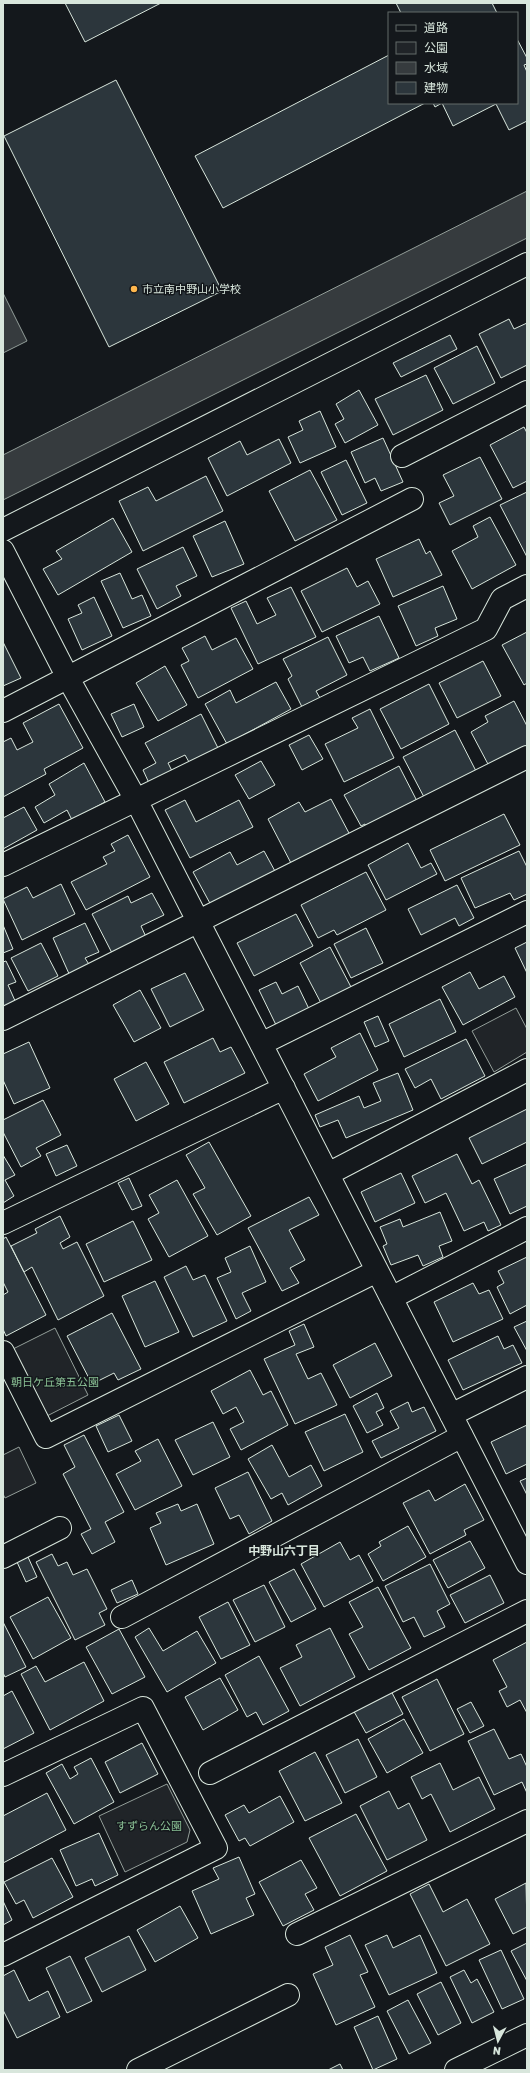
<svg xmlns="http://www.w3.org/2000/svg" width="530" height="2073" font-family="Rubik,'Noto Sans JP',sans-serif">
  <rect width="100%" height="100%" fill="#14181c"/>
  <!-- green -->
  <path fill="#202428" stroke="#939e99" d="M516 1008 527 1029V1052L494 1072 472 1031Z
    M55 1328 88 1395 45 1417 13 1349Z
    M19 1447 36 1483 5 1498 3 1494V1455Z
    M167 1784 190 1830 187 1842 125 1872 99 1816Z"/>
  <!-- water -->
  <path fill="#363b3e" stroke="#939e99" d="M527 191V238L3 500V455Z
    M3 293 27 341 3 353Z"/>
  <!-- building -->
  <path fill="#2c363c" stroke="#d8e6dc" d="M65 3H161L85 42Z
    M396 3H492L497 13H401Z
    M517 39 527 58V64L524 65 527 72V121L509 130 496 104 453 126 442 103 435 107 433 103H517Z
    M389 55V103H425L223 208 195 156Z
    M116 80 222 291 109 347 4 136Z
    M509 319 514 329 527 323V365L501 378 479 334Z
    M450 335 457 349 401 377 393 363Z
    M477 346 495 383 453 404 434 368Z
    M426 375 443 410 393 435 375 399Z
    M359 390 378 425 345 443 335 424 344 419 336 404Z
    M320 411 336 447 300 463 288 437 303 430 299 421Z
    M524 427 527 433V481L513 488 490 445Z
    M383 438 403 482 381 491 375 478 365 483 351 452Z
    M279 439 291 463 227 496 208 458 240 441 247 455Z
    M480 457 502 499 450 525 439 503 454 496 443 475Z
    M346 460 367 503 342 515 321 472Z
    M310 470 337 520 295 541 269 491Z
    M206 476 223 511 143 551 119 501 148 487 156 501Z
    M527 492V557L500 505Z
    M490 517 516 565 472 589 452 551 478 537 473 526Z
    M113 518 132 552 58 595 43 569 62 559 56 551Z
    M225 521 244 564 212 577 193 536Z
    M419 539 426 554 430 551 442 575 393 597 376 559Z
    M183 547 197 576 176 586 181 596 157 609 137 569Z
    M347 568 357 587 368 581 380 604 322 632 301 591Z
    M120 573 132 599 142 595 151 616 123 628 101 581Z
    M443 586 457 619 435 628 438 636 416 646 398 606Z
    M291 587 316 637 258 664 231 608 246 601 257 624 276 615 267 598Z
    M94 597 112 636 82 650 68 619 82 613 78 605Z
    M379 616 399 658 370 671 363 657 349 663 336 636Z
    M527 632V683L524 685 502 645Z
    M205 636 212 650 236 638 253 669 198 698 181 665 189 661 182 648Z
    M328 637 347 675 316 691 320 698 302 707 288 679 292 676 283 659Z
    M3 642 21 678 3 686Z
    M483 661 501 696 457 718 439 683Z
    M165 666 187 705 158 721 136 683Z
    M276 682 291 709 227 744 205 704 230 690 236 703Z
    M429 684 449 724 401 749 380 709Z
    M514 701 527 726V746L489 766 471 732 488 722 485 716Z
    M59 704 83 748 44 769 46 774 3 797V742L11 738 17 750 33 742 23 723Z
    M134 704 144 727 122 737 111 714Z
    M370 709 394 758 344 782 325 744 358 728 352 718Z
    M201 714 218 748 189 762 185 755 168 763 172 771 149 783 143 770 156 763 145 743Z
    M455 730 477 773 425 799 403 757Z
    M309 735 323 759 302 770 289 745Z
    M261 761 275 785 249 799 235 775Z
    M84 763 105 802 72 820 67 810 44 823 35 807 55 795 49 784Z
    M399 766 418 803 368 829 365 824 361 826 344 795Z
    M331 799 350 835 292 865 268 819 299 802 305 812Z
    M185 800 196 822 239 800 253 827 190 858 165 810Z
    M24 807 37 830 3 849V818Z
    M504 814 520 845 445 881 430 850Z
    M128 835 150 877 86 910 71 882 107 864 103 857 115 851 111 844Z
    M408 843 421 868 431 863 437 874 386 900 368 865Z
    M264 851 276 873 212 907 193 872 230 852 237 865Z
    M519 851 527 867V894L514 900 510 893 475 908 461 878Z
    M366 872 386 910 337 935 334 930 318 938 301 905Z
    M61 884 75 914 22 940 3 899 27 887 33 898Z
    M457 885 474 918 459 926 455 918 421 935 408 909Z
    M152 893 164 915 141 926 146 937 112 953 92 914 128 896 131 903Z
    M296 914 313 946 254 976 237 943Z
    M85 923 99 952 85 958 90 966 70 976 53 938Z
    M3 925 13 949 3 953Z
    M366 928 383 963 351 978 334 944Z
    M527 942V973L515 948Z
    M41 943 58 976 28 991 11 958Z
    M330 947 351 987 321 1003 300 963Z
    M6 961 16 982 8 985 16 1003 3 1009V962Z
    M470 972 479 989 504 976 515 997 463 1025 442 987Z
    M185 973 204 1010 170 1027 151 989Z
    M276 982 282 994 298 986 309 1009 276 1025 259 990Z
    M140 990 161 1028 134 1042 113 1005Z
    M440 999 456 1032 404 1057 389 1024Z
    M378 1016 389 1041 375 1047 364 1022Z
    M360 1033 378 1070 318 1101 304 1074 336 1057 331 1048Z
    M213 1038 220 1052 231 1047 245 1073 184 1103 164 1062Z
    M466 1039 485 1076 441 1099 431 1079 415 1088 405 1069Z
    M29 1042 50 1088 14 1104 3 1080V1054Z
    M146 1062 169 1104 136 1121 114 1079Z
    M398 1073 413 1110 346 1138 338 1120 320 1127 315 1115 359 1096 364 1108 381 1101 373 1083Z
    M43 1100 61 1135 36 1148 41 1156 21 1167 3 1132V1120Z
    M527 1109V1142L482 1164 469 1138Z
    M209 1142 251 1216 217 1235 193 1194 205 1188 186 1155Z
    M67 1145 77 1166 56 1176 46 1154Z
    M457 1154 472 1184 479 1180 501 1225 488 1231 484 1222 464 1231 446 1193 425 1203 412 1176Z
    M3 1155 15 1175 5 1180 14 1196 3 1203Z
    M527 1164V1206L510 1214 494 1179Z
    M401 1173 415 1203 375 1222 361 1192Z
    M129 1178 142 1206 132 1210 118 1183Z
    M177 1180 208 1236 169 1257 148 1219 159 1213 149 1195Z
    M309 1197 319 1215 289 1230 305 1260 290 1268 299 1283 282 1291 248 1228Z
    M440 1212 452 1241 439 1246 443 1257 423 1266 418 1255 391 1265 383 1246 387 1244 380 1227 400 1219 403 1227Z
    M60 1216 70 1237 60 1243 63 1249 77 1242 104 1296 58 1320 32 1267 24 1272 11 1246 37 1233 35 1229Z
    M133 1221 152 1260 104 1282 86 1244Z
    M6 1237 46 1315 6 1336 3 1329V1295L8 1292 3 1282V1239Z
    M250 1246 266 1282 242 1293 251 1311 236 1319 217 1278 231 1272 225 1258Z
    M527 1257V1305L510 1314 497 1287 504 1283 498 1271Z
    M186 1266 193 1280 205 1275 227 1321 193 1337 164 1277Z
    M155 1281 179 1332 145 1347 122 1296Z
    M473 1283 479 1294 489 1290 503 1319 453 1342 434 1302Z
    M112 1313 141 1369 118 1380 114 1373 92 1384 67 1336Z
    M527 1321V1351L514 1327Z
    M304 1324 314 1347 296 1354 308 1379 321 1373 337 1405 295 1424 264 1359 295 1345 289 1331Z
    M498 1336 504 1349 513 1345 522 1363 463 1390 448 1360Z
    M375 1343 392 1376 350 1398 333 1365Z
    M250 1370 263 1395 271 1391 288 1425 241 1450 230 1429 244 1422 236 1407 223 1414 211 1391Z
    M377 1393 384 1408 376 1412 383 1425 367 1433 353 1406Z
    M408 1402 412 1412 424 1407 436 1431 381 1458 372 1441 399 1428 390 1411Z
    M345 1414 363 1452 324 1471 305 1432Z
    M119 1415 132 1441 108 1452 96 1426Z
    M213 1422 230 1457 193 1475 175 1440Z
    M527 1425V1464L506 1474 491 1442Z
    M84 1435 124 1512 105 1522 115 1542 92 1554 81 1534 91 1529 63 1474 75 1467 64 1445Z
    M158 1439 182 1486 135 1510 116 1474 141 1461 135 1451Z
    M272 1445 289 1477 311 1465 322 1486 288 1505 282 1493 271 1499 248 1459Z
    M248 1472 272 1521 249 1534 239 1515 230 1519 215 1488Z
    M527 1478V1495L520 1481Z
    M465 1484 484 1520 464 1530 466 1535 430 1554 403 1503 429 1490 435 1501Z
    M178 1504 181 1511 197 1504 214 1544 166 1565 150 1528 161 1523 156 1513Z
    M408 1526 426 1557 383 1581 368 1554 381 1546 379 1542Z
    M470 1541 485 1568 448 1588 433 1560Z
    M340 1542 350 1560 359 1555 373 1581 324 1607 301 1564Z
    M52 1554 58 1566 67 1562 73 1575 87 1569 107 1609 99 1613 105 1625 75 1640 36 1562Z
    M28 1557 37 1577 26 1582 17 1562Z
    M430 1564 450 1604 437 1611 445 1627 424 1637 414 1617 403 1622 385 1586Z
    M294 1569 316 1609 291 1622 269 1582Z
    M490 1575 504 1603 465 1623 450 1595Z
    M132 1580 138 1594 117 1603 111 1590Z
    M264 1585 285 1627 255 1642 233 1600Z
    M378 1587 411 1648 369 1670 349 1634 363 1627 349 1602Z
    M48 1597 71 1638 33 1659 10 1617Z
    M228 1602 250 1645 221 1659 199 1617Z
    M3 1622 26 1667 5 1677 3 1673Z
    M149 1628 163 1651 197 1631 216 1663 167 1692 135 1637Z
    M330 1628 355 1677 300 1706 280 1668 302 1657 296 1645Z
    M119 1629 145 1677 112 1694 86 1647Z
    M527 1642V1713L520 1700 507 1707 499 1691 507 1687 493 1660Z
    M259 1656 289 1711 263 1725 256 1712 247 1717 225 1675Z
    M84 1662 104 1701 50 1730 21 1674 36 1666 45 1682Z
    M220 1678 238 1710 203 1730 185 1697Z
    M437 1679 464 1734 430 1751 402 1697Z
    M390 1689 403 1714 366 1733 352 1708Z
    M12 1691 34 1733 3 1749V1696Z
    M471 1702 484 1726 470 1733 457 1709Z
    M404 1719 423 1753 387 1773 368 1739Z
    M494 1729 509 1759 521 1754 527 1767V1793L522 1782 494 1795 468 1741Z
    M358 1739 377 1777 345 1793 326 1755Z
    M142 1743 158 1774 120 1793 105 1762Z
    M315 1752 342 1803 305 1821 279 1771Z
    M91 1758 114 1802 74 1824 46 1773 62 1764 70 1779 78 1774 74 1767Z
    M440 1763 453 1790 479 1777 495 1809 450 1832 431 1794 422 1799 411 1777Z
    M389 1791 398 1809 409 1803 427 1840 387 1860 360 1806Z
    M47 1793 66 1830 3 1863V1816Z
    M280 1796 294 1822 250 1846 245 1838 239 1841 225 1815 244 1805 249 1813Z
    M356 1814 387 1871 340 1896 309 1838Z
    M99 1833 118 1875 95 1886 92 1879 76 1886 60 1850Z
    M239 1857 255 1894 246 1898 254 1915 211 1934 192 1891 219 1879 213 1868Z
    M52 1858 73 1897 33 1918 24 1900 16 1904 4 1882Z
    M301 1860 317 1888 305 1894 314 1910 283 1926 259 1882Z
    M526 1883 527 1927 513 1934 495 1899Z
    M429 1884 443 1912 467 1899 490 1944 446 1966 410 1894Z
    M3 1901 12 1920 3 1925Z
    M180 1906 198 1938 155 1962 137 1930Z
    M350 1935 368 1972 360 1975 375 2007 336 2025 313 1974 333 1965 325 1947Z
    M387 1935 393 1948 420 1935 437 1973 389 1995 365 1945Z
    M129 1936 146 1970 102 1992 85 1958Z
    M527 1943V1981L511 1951Z
    M501 1950 524 1999 502 2009 479 1960Z
    M70 1956 92 2001 67 2013 46 1968Z
    M14 1970 29 2001 48 1991 60 2017 17 2038 3 2010V1976Z
    M464 1970 471 1983 477 1979 494 2012 472 2023 450 1977Z
    M441 1982 461 2023 438 2035 417 1994Z
    M408 2000 431 2043 409 2054 387 2011Z
    M378 2016 397 2059 373 2070 354 2027Z
    M340 2064 343 2070H328Z"/>
  <g fill="none" stroke-linecap="round" stroke-linejoin="round">
    <defs>
      <path id="street" d="M402 456 527 392
        M3 530 527 264
        M3 551 68 678 136 800 527 1563
        M3 711 412 499
        M3 865 486 629 502 599 527 586
        M3 1019 527 757
        M261 1044 527 912
        M328 1174 527 1070
        M3 1223 284 1088
        M391 1298 527 1228
        M3 1352 46 1437 377 1271
        M451 1415 527 1377
        M3 1557 60 1528
        M122 1617 462 1436
        M210 1773 527 1611
        M3 1775 143 1708 216 1848 3 1955
        M297 1934 527 1821
        M138 2070 288 1995
        M456 2070 527 2035"/>
    </defs>
    <!-- street casing -->
    <use href="#street" stroke="#d8e6dc" stroke-width="24"/>
    <!-- street -->
    <use href="#street" stroke="#14181c" stroke-width="22"/>
  </g>
  <!-- markers -->
  <circle fill="#ffb74d" stroke="#14181c" stroke-width="1.5" cx="134" cy="289" r="4"/>
  <g text-anchor="middle" dominant-baseline="central" stroke-width="3" stroke-linejoin="round" paint-order="stroke">
    <!-- poi labels -->
    <g font-size="11" fill="#d8e6dc" stroke="#14181c" text-anchor="start">
      <text x="142" y="289">市立南中野山小学校</text>
    </g>
    <!-- park labels -->
    <g font-size="11" fill="#8ac095" stroke="#14181c">
      <text x="55" y="1382">朝日ケ丘第五公園</text>
      <text x="149" y="1826">すずらん公園</text>
    </g>
    <!-- neighbourhood labels -->
    <g font-size="12" font-weight="bold" fill="#d8e6dc" stroke="#14181c">
      <text x="284" y="1551">中野山六丁目</text>
    </g>
  </g>
  <!-- border -->
  <rect width="530" height="2073" fill="none" stroke="#d8e6dc" stroke-width="8"/>
  <!-- legend -->
  <rect x="388" y="12" width="130" height="92" fill="#14181c" stroke="#626a69"/>
  <rect x="396" y="25" width="20" height="6" fill="#14181c" stroke="#626a69"/>
  <text x="424" y="32" font-size="12" fill="#d8e6dc">道路</text>
  <rect x="396" y="42" width="20" height="12" fill="#202428" stroke="#626a69"/>
  <text x="424" y="52" font-size="12" fill="#d8e6dc">公園</text>
  <rect x="396" y="62" width="20" height="12" fill="#363b3e" stroke="#626a69"/>
  <text x="424" y="72" font-size="12" fill="#d8e6dc">水域</text>
  <rect x="396" y="82" width="20" height="12" fill="#2c363c" stroke="#626a69"/>
  <text x="424" y="92" font-size="12" fill="#d8e6dc">建物</text>
  <!-- north arrow -->
  <g transform="translate(498 2041) rotate(187)" stroke="#14181c" stroke-width="3" paint-order="stroke">
  <path d="M0-3L7 15L0 10L-7 15Z" fill="#d8e6dc"/>
  <text y="-6" font-size="11" font-weight="bold" text-anchor="middle" fill="#d8e6dc">N</text>
  </g>
</svg>
